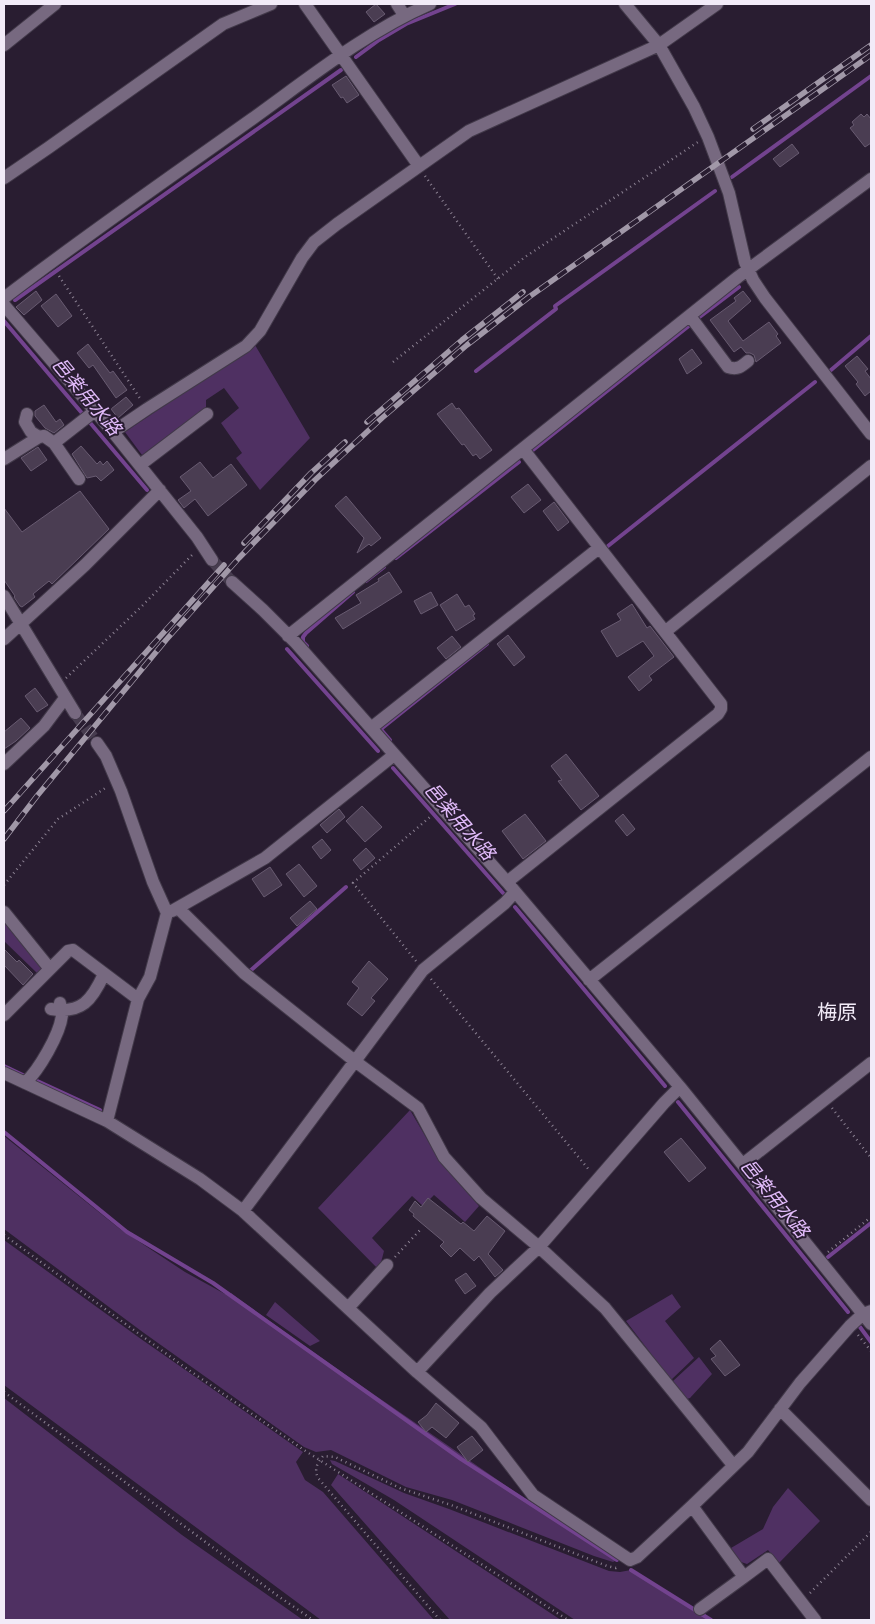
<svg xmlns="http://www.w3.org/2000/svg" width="875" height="1624" font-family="Spectral,'Noto Sans JP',serif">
  <rect width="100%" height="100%" fill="#291d31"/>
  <!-- green -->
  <path fill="#4f3062" d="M255 345 310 438 260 490 236 458 242 453 221 423 239 408 224 388 206 400V407L142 455 125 432Z
    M4 917 44 966 37 973 4 941Z
    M410 1110 441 1163 479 1206 465 1222 434 1195 423 1206 412 1196 372 1238 384 1251 379 1270 318 1208Z
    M4 1136 120 1229 185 1272 225 1294 231 1293C292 1338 354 1381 417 1424 483 1470 549 1516 617 1560L613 1562 594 1556 452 1500 406 1487 331 1450 316 1452 304 1447 144 1333 4 1229Z
    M4 1240 141 1339 303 1452 296 1462 305 1480 323 1492 434 1620H321L4 1385Z
    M672 1294 681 1307 665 1321 694 1358 671 1380 626 1321Z
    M275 1302 320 1341 310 1346 266 1315Z
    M699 1357 712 1374 690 1398 687 1399 673 1381Z
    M4 1398 182 1535 303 1620H4Z
    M330 1460 335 1461 404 1493 449 1509 609 1571 620 1572 631 1570 711 1620H575L394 1500 332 1464Z
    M338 1474 561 1620H450L331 1485Z
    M788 1488 820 1521 779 1563 768 1550 747 1564 741 1562 731 1548 763 1529 773 1507Z"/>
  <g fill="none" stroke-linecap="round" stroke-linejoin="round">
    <!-- stream -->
    <path stroke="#73438f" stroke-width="4" d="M356 57 379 40 406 24 455 4
      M732 177 871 76
      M15 300 341 70
      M697 319 739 287
      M4 321 147 490
      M831 370 871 336
      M476 371 556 309 555 306 715 191
      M533 450 690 325
      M608 546 815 382
      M396 558 519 462
      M366 581 384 567
      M307 646 303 642V637L306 633 353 592
      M287 649 378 751
      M378 726 390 740
      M381 729 487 644
      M393 768 503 893
      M515 907 665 1086
      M250 971 346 887
      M4 1066 27 1077
      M33 1079 100 1110
      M678 1102 848 1312
      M4 1132 127 1232 213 1283 461 1459 617 1560
      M828 1257 871 1223
      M860 1327 871 1342
      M631 1570 711 1620"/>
  </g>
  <!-- building -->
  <path fill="#4a3d52" stroke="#685b71" d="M376 4 385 14 374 22 366 12Z
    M346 76 359 95 347 103 343 97 341 98 332 85Z
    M861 114 864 117 867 114 871 119V143L865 147 850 128 854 125 852 122Z
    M792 144 799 153 780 167 773 159Z
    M36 291 42 300 24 315 16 307Z
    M743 291 751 301 728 321 743 341 769 322 778 334 776 336 781 343 756 362 754 355 750 353H746L741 347 734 352 710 320 736 301 734 298Z
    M56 294 72 316 58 327 41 306Z
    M88 344 110 373 113 371 127 390 116 398 93 365 89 368 77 353Z
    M692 349 702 363 687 374 679 359Z
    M857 356 868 369 865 371 871 379V391L865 396 856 384 858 382 845 366Z
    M126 397 133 405 118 418 111 409Z
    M452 403 456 409 459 408 492 450 480 459 476 454 473 456 464 444 462 445 437 414Z
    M44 405 56 422 60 419 64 425 54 433 45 428 35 416V411Z
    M81 446 97 464 100 461 103 465 107 461 114 470 101 481 96 476 87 478 72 454Z
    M38 447 47 460 31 471 21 458Z
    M200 462 213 478 231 464 247 485 208 516 195 499 184 508 178 500 191 491 180 477Z
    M528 484 541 500 524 513 511 497Z
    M80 491 109 529 52 584 49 581 33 594 35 597 22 607 20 606 14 597 15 596 4 580V508L22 532Z
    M346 496 381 538 371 546 369 544 357 553 364 538 335 506Z
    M554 502 569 522 558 531 543 511Z
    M389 572 402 592 343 629 335 618 361 603 356 595 379 581 378 579Z
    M431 592 438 605 421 614 414 601Z
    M457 594 465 607 469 605 475 614 473 615 475 619 456 631 440 605Z
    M632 604 647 628 650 626 674 657 649 676 652 680 639 691 628 677 654 656 643 641 617 657 601 631 621 620 617 614Z
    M508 635 525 657 514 666 497 644Z
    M452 636 461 647 446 659 437 648Z
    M35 688 48 705 37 712 25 696Z
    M21 718 30 728 16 741 4 749V732Z
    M566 754 599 796 581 810 558 781 562 780 551 766Z
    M362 806 382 827 365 842 346 821Z
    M339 809 345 817 327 833 320 825Z
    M525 814 546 841 523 859 502 831Z
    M623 814 635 829 627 836 615 821Z
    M322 839 331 850 321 859 312 847Z
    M366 848 375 858 361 870 353 860Z
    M299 864 317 886 304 897 286 874Z
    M270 867 282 885 264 897 252 879Z
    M310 901 317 909 297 926 290 918Z
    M4 949 17 962 19 960 33 974 23 985 4 965Z
    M369 961 388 979 371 998 375 1001 362 1016 347 1004 359 988 352 982Z
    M681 1138 706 1168 689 1182 664 1152Z
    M428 1198 461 1224 463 1222 474 1231 487 1216 505 1231 488 1254 503 1270 495 1277 479 1256 474 1261 460 1248 451 1257 440 1246 444 1242 413 1216 414 1214 409 1210 415 1201 421 1207Z
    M466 1273 476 1286 465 1294 455 1280Z
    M720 1340 740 1365 725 1376 711 1359 716 1356 710 1349Z
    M436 1403 459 1423 446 1438 432 1427 426 1432 418 1422 427 1415Z
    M472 1436 483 1450 468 1462 457 1447Z"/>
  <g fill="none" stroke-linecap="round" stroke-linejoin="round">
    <!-- minor-tunnel -->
    <path stroke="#473c4f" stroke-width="12" stroke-dasharray="12 6" stroke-linecap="butt" d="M212 560 232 582
      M75 713 97 743"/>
    <defs>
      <path id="minor" d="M305 4 419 166
        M397 4 404 15
        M625 4 659 45 694 107 708 137 729 193 745 262 753 280 765 298 871 434
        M4 45 55 4
        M4 178 48 148 223 24 271 4
        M4 298C85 236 169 178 252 119 309 78 366 32 430 4
        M4 305 113 432 197 537 212 560
        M690 316 728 367C737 370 741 367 748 361
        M27 414 25 422 31 432 39 437
        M113 432 147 409 246 346 260 331 302 258 314 242 337 224 469 131 659 45 717 4
        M54 443 79 479
        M4 459 39 437 44 436 54 443 95 411
        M140 465 207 414
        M232 582 263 610 296 643 507 882 680 1087 871 1324
        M4 596 75 713
        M666 631 871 466
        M288 636 738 277 871 179
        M4 639 85 565 160 490
        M371 728 599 548
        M97 743 106 756 121 791 153 882 167 913 150 977 138 999 107 1121
        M4 764 44 726 65 698
        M507 882 718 714 721 709V704L523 449
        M178 908 244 973 356 1062 418 1108 444 1157 481 1198 539 1247 605 1308 733 1465
        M172 911 265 858 394 755
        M4 912 50 969
        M589 980 871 757
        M51 1009C82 1014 92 1000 104 974
        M4 1015 68 951 73 950 138 999
        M4 1073 107 1121 200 1179 243 1211 417 1372 481 1427 533 1495 630 1560 637 1557 692 1506 748 1452 800 1383 850 1326 863 1314 871 1311
        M25 1083C39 1070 60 1034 62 1015 62 1011 60 1007 60 1003
        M743 1164 871 1063
        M243 1211 423 970 505 903 515 892
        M348 1308 387 1265
        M417 1372 490 1293 539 1247 664 1103 680 1087
        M780 1409 871 1500
        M692 1506 744 1577 768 1559 815 1620
        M700 1609 744 1577"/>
    </defs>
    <!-- minor casing -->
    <use href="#minor" stroke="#423949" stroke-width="14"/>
    <!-- path -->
    <path stroke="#8c8293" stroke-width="2.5" stroke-dasharray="1 4" stroke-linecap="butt" d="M425 176 498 279
      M59 276 141 400
      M393 362 525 257 698 142
      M66 678 142 606 193 554
      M4 885 58 819 107 787
      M416 961 353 883 430 817
      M431 979 590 1171
      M832 1108 871 1158
      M4 1235 183 1366 304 1450 568 1620
      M828 1252 871 1217
      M395 1257 420 1230
      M858 1335 871 1351
      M4 1392 278 1596 313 1620
      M810 1593 871 1532
      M440 1620 318 1478C314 1469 317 1463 323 1456L335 1457 400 1488 451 1505 607 1566 616 1568 619 1566"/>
    <!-- minor -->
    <use href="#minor" stroke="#776980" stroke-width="12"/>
    <defs>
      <path id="rail" d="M753 129 871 45
        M367 422 462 340 523 292
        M244 543 311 473 345 442
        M4 811 224 565
        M4 839 37 796 166 640 239 558 315 480 382 418 467 345 529 297 871 55"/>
    </defs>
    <!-- rail casing -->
    <use href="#rail" stroke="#a198a8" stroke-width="5.5"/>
    <!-- rail -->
    <use href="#rail" stroke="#291d31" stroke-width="4" stroke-dasharray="11" stroke-linecap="butt"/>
  </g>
  <g text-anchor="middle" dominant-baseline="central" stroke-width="4" stroke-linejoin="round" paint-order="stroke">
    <!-- water labels -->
    <g font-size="19" font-style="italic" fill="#e1bbfa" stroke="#291d31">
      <text transform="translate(86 397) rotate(50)">邑楽用水路</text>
      <text transform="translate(459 822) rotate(49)">邑楽用水路</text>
      <text transform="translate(774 1199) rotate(51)">邑楽用水路</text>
    </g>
    <!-- quarter labels -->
    <g font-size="20" fill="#f2ebf8" stroke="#291d31">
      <text x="837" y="1013">梅原</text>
    </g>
  </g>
  <!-- border -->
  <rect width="875" height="1624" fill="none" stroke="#f2ebf8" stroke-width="10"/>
</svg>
